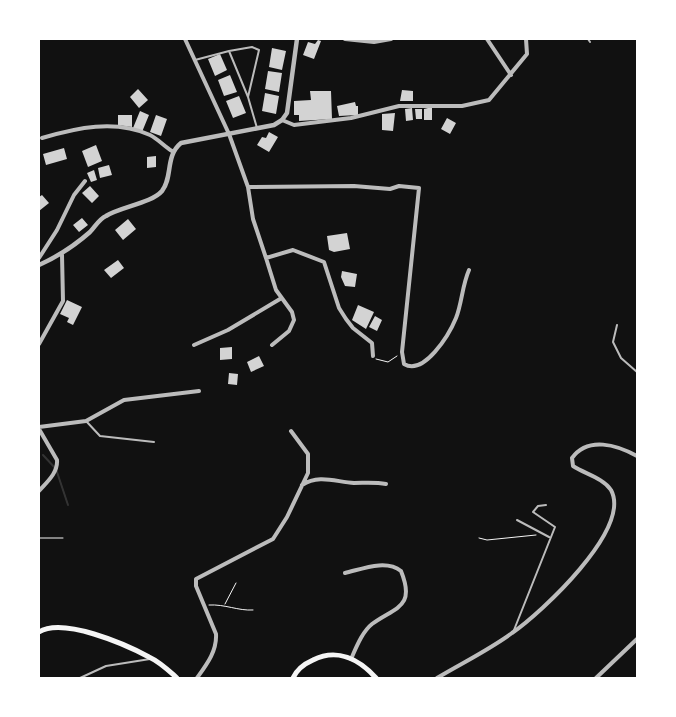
<svg xmlns="http://www.w3.org/2000/svg" width="676" height="717" font-family="'Sofia Sans Condensed',sans-serif">
  <rect width="100%" height="100%" fill="#111"/>
  <g fill="none" stroke-linecap="round" stroke-linejoin="round">
    <!-- stream -->
    <path stroke="#333" stroke-width="2" d="M43 455 56 469 68 505"/>
  </g>
  <!-- building -->
  <path fill="#d3d3d3" d="M318 40 321 41 314 59 303 55 308 42 315 44Z
    M272 48 286 51 282 70 269 67Z
    M220 54 227 70 215 76 208 59Z
    M268 71 282 73 279 92 265 89Z
    M230 75 237 92 224 96 218 80Z
    M138 89 148 100 139 108 130 97Z
    M402 90 413 91V101H400Z
    M310 91H331L332 119 299 121V115H294V101L311 100Z
    M265 93 279 96 276 114 262 111Z
    M239 96 246 113 233 118 226 101Z
    M355 102 356 106H358V115L339 116 337 106Z
    M412 108 413 120 406 121 405 109Z
    M428 108H432V120H424V109Z
    M415 109H422V119H416Z
    M140 111 149 115 142 132 133 128Z
    M395 113 393 131 382 130V114Z
    M118 115H132V127L118 125Z
    M156 115 167 119 161 136 150 132Z
    M447 118 456 123 450 134 441 129Z
    M269 132 278 137 269 152 257 145 262 137 266 138Z
    M96 145 102 161 88 167 82 151Z
    M64 148 67 159 46 165 43 154Z
    M156 156V167L147 168V157Z
    M109 165 112 175 100 178 98 168Z
    M94 170 97 180 91 182 87 173Z
    M90 186 99 196 92 203 82 193Z
    M42 195 49 203 39 211V197Z
    M82 218 88 225 79 232 73 225Z
    M128 219 136 229 123 240 115 230Z
    M347 233 350 249 334 252 329 250 327 236Z
    M118 260 124 268 111 278 104 270Z
    M342 271 357 274 355 287 345 286 341 277Z
    M67 300 82 307 73 325 67 322 69 318 60 314Z
    M358 305 374 312 366 329 352 320Z
    M375 316 382 320 377 331 369 327Z
    M232 347V359L220 360V348Z
    M259 356 264 366 251 372 247 362Z
    M229 373 238 374 237 385 228 384Z"/>
  <g fill="none" stroke-linecap="round" stroke-linejoin="round">
    <!-- path -->
    <path stroke="#f5f5f5" stroke-width="1" d="M376 359 388 362 397 356
      M39 538H63
      M479 538 487 540 536 535
      M225 604 236 583
      M209 605C225 604 238 611 253 610"/>
    <!-- service -->
    <path stroke="#bcbcbc" stroke-width="2" d="M588 39 590 42
      M229 51 252 47 259 50 248 97
      M195 60 229 51 248 97 257 128
      M617 325 613 342 621 358 637 372
      M86 421 100 436 154 442
      M517 520 549 537
      M514 630 555 527 533 512 538 506 546 505
      M80 678 106 666 150 659"/>
    <!-- minor -->
    <path stroke="#bcbcbc" stroke-width="4" d="M185 39 229 134 248 187 354 186 390 189 399 186 419 188 402 352 404 364C424 376 449 335 456 318 462 303 462 286 469 270
      M345 39 374 42 391 39
      M487 39 511 75
      M282 120 294 125 351 118 399 106H462L489 100 527 54 526 39
      M42 138C76 128 115 119 150 135 158 139 164 146 172 151
      M248 187 253 219 266 258 293 250 324 262 339 308 346 319 353 328 372 343 373 356
      M39 258 57 230 74 195 85 181
      M266 258 276 290 292 312 294 320 289 331 272 345
      M39 344 63 301 62 255
      M194 345 228 330 280 299
      M39 427 86 421 124 400 199 391
      M39 429 57 460C58 473 47 482 39 491
      M302 485C319 474 336 482 354 483 365 483 375 482 386 484
      M345 573C362 569 386 559 401 571 416 608 395 607 372 624 362 632 356 648 351 659
      M197 678C207 664 217 651 216 634L196 586V579L273 539 287 517 308 473V454L291 431
      M437 678C462 663 489 650 512 633 541 613 632 529 611 490 603 478 585 474 573 466L572 458C588 436 617 445 637 456
      M596 678 637 639"/>
    <!-- tertiary -->
    <path stroke="#bcbcbc" stroke-width="4.5" d="M39 265C59 256 73 247 90 232 95 227 99 219 106 216 120 207 152 203 162 191 173 177 165 156 181 143L274 125 282 120 287 113 297 39"/>
    <!-- secondary -->
    <path stroke="#f5f5f5" stroke-width="5" d="M39 632C63 617 125 644 149 657 160 662 168 670 177 678
      M293 678C297 669 304 664 313 660 337 648 359 659 376 678"/>
  </g>
  <!-- border -->
  <rect width="676" height="717" fill="none" stroke="#ffffff" stroke-width="80"/>
</svg>
